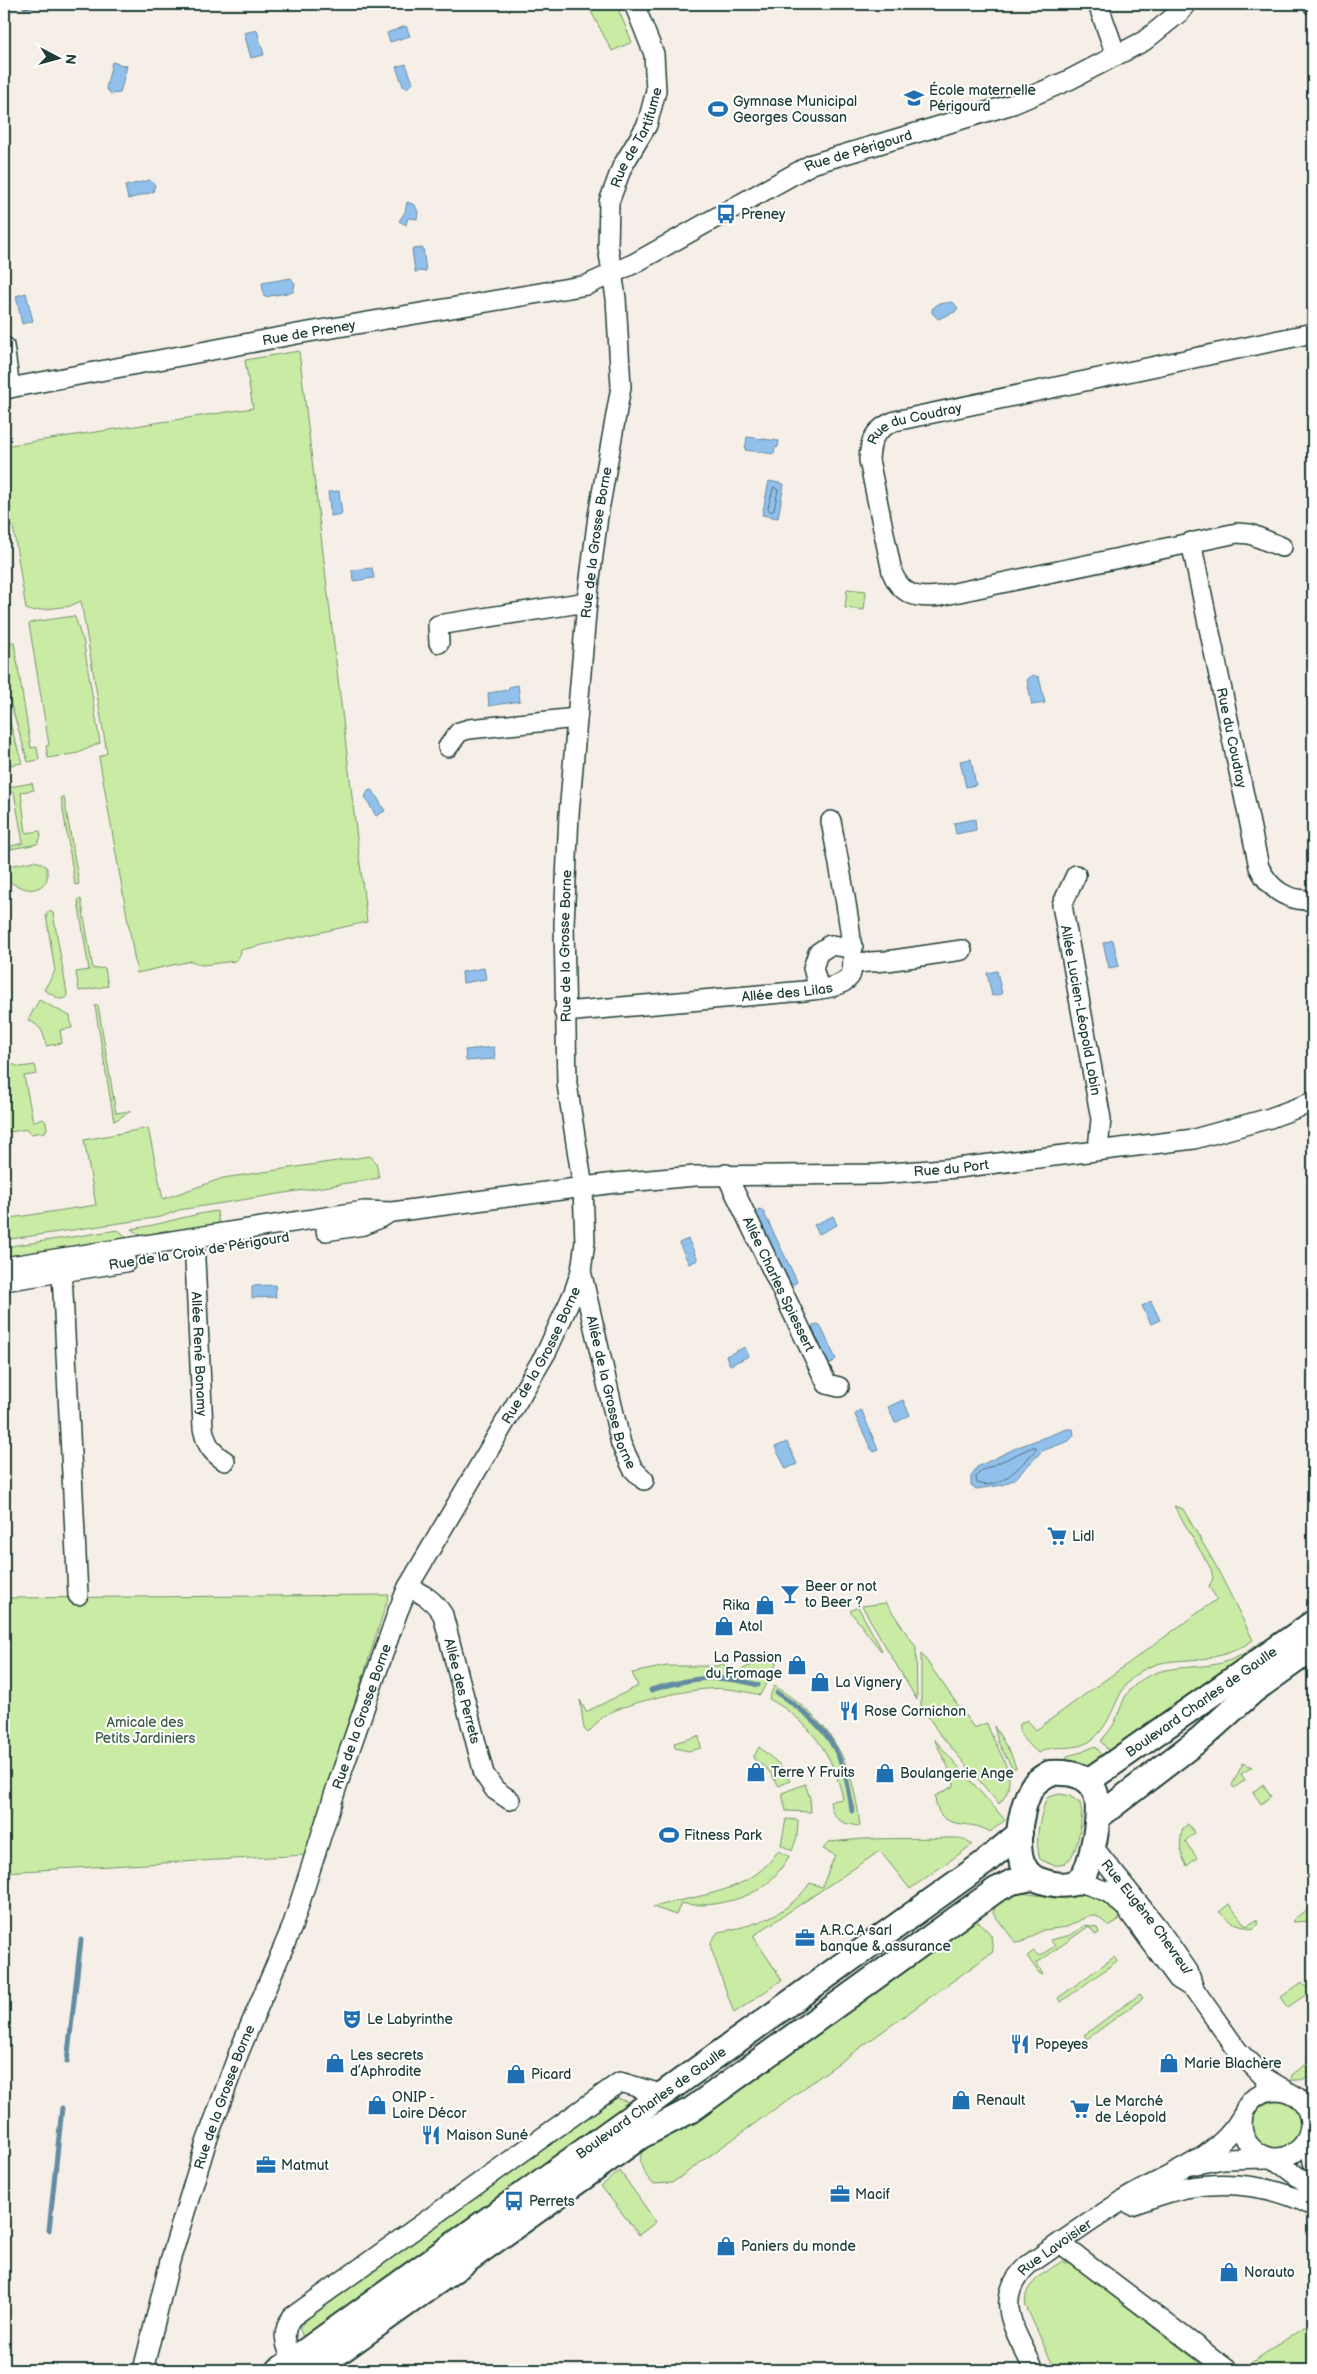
<svg xmlns="http://www.w3.org/2000/svg" width="1317" height="2374" font-family="'Balsamiq Sans',sans-serif">
  <rect width="100%" height="100%" fill="#f6efe7"/>
  <filter id="ink" filterUnits="userSpaceOnUse"><feTurbulence type="fractalNoise" baseFrequency=".02" numOctaves="2"/><feDisplacementMap in="SourceGraphic" scale="10" xChannelSelector="R" yChannelSelector="G"/><feConvolveMatrix kernelMatrix="1 2 1 2 8 2 1 2 1" color-interpolation-filters="sRGB"/></filter>
  <g filter="url(#ink)">
    <!-- green -->
    <path fill="#caeba4" stroke="#74946c" d="M587 4H616L632 42 612 51Z
      M299 351 367 922 240 950 241 953 236 961 202 965 191 961 137 973 99 757 107 753 81 601 70 606 31 611 26 609 13 526 4 527V446L253 408 245 360Z
      M847 589 866 591 864 610 845 608Z
      M74 616C79 624 78 632 83 639L100 743 78 753 48 758 46 746 49 745 29 624 33 622Z
      M14 642 31 748 37 747 39 760 28 762 4 681V666L9 656 6 643Z
      M4 703 22 763 4 766Z
      M32 783 34 790 21 792 26 833 40 831 41 837 37 844 11 849V846L23 843 14 792 4 793V788Z
      M61 797H64L79 884 75 885Z
      M34 861 42 863 47 868V880C35 897 19 887 4 879V867Z
      M81 899 93 969 105 968 108 986 79 991 76 972 89 970 78 900Z
      M49 911 53 913 67 993 66 998 60 999 44 990 55 971 46 915Z
      M39 1000 70 1016 72 1028 60 1030 62 1043 46 1046C44 1032 41 1026 28 1020Z
      M98 1005 116 1113 131 1111 114 1121 95 1006Z
      M6 1062 20 1067 35 1065 37 1074 24 1076 33 1121 43 1119 46 1122 47 1129 45 1132 30 1134 27 1129 4 1133V1065Z
      M148 1128 163 1199 223 1178 370 1156 376 1162 379 1178 179 1210 161 1217 4 1240V1219L96 1205 84 1140Z
      M217 1211 219 1226 169 1234 168 1230 158 1232V1236L142 1237 131 1229C160 1225 187 1215 217 1211Z
      M118 1230 132 1241 4 1263V1247Z
      M1174 1506 1183 1509 1216 1566 1253 1640C1234 1654 1211 1659 1188 1660 1177 1661 1165 1661 1154 1665 1112 1680 1120 1716 1093 1739 1074 1754 1055 1742 1039 1753 1029 1746 1018 1737 1020 1724L1027 1720 1036 1730 1217 1599 1209 1587 1213 1578 1211 1569Z
      M389 1595 306 1855 4 1872V1598Z
      M886 1603 916 1647 917 1700 862 1606Z
      M858 1607 882 1650 881 1651 850 1611Z
      M1261 1642H1267L1113 1757 1101 1741C1106 1734 1113 1728 1116 1719 1122 1707 1123 1695 1134 1686 1159 1663 1187 1670 1217 1664 1233 1661 1248 1651 1261 1642Z
      M921 1653 974 1728 987 1723C995 1750 1024 1779 999 1804L938 1732 921 1705Z
      M775 1655 776 1665 760 1695C743 1691 725 1687 707 1689 685 1690 621 1704 604 1716 598 1721 593 1728 588 1733L584 1729 580 1700 586 1712 638 1686 632 1673 667 1666H718L723 1663 727 1672 734 1673Z
      M774 1686C831 1721 853 1760 860 1826 842 1824 832 1820 830 1801L843 1799C834 1755 809 1720 769 1699Z
      M994 1726 1011 1754 1016 1768H1012L998 1742Z
      M699 1736 701 1748 689 1751 675 1748 674 1743Z
      M934 1739 1005 1820 990 1832C969 1817 938 1835 935 1796L954 1786 953 1777Z
      M1095 1746 1107 1761 1088 1765 1066 1761 1067 1756 1082 1752Z
      M759 1747 779 1764 790 1781 779 1786 769 1771 753 1758Z
      M1243 1763 1252 1767 1241 1774 1245 1780 1234 1788 1232 1785Z
      M805 1784 810 1798 811 1812 786 1811 782 1793Z
      M1263 1784 1271 1796 1261 1804 1253 1792Z
      M1060 1794 1070 1796 1080 1803C1083 1814 1081 1823 1079 1834 1074 1858 1066 1875 1040 1859 1034 1840 1040 1820 1045 1802L1048 1797Z
      M786 1819 798 1820 797 1837 792 1851 781 1845Z
      M1188 1824 1195 1833 1185 1841 1197 1858 1187 1866C1179 1853 1179 1842 1183 1828Z
      M949 1838C958 1838 966 1837 972 1845L910 1889 880 1851 753 1936 782 1980 734 2013 711 1948V1942L718 1932C755 1926 788 1915 810 1883L822 1887 835 1855 823 1849 829 1842 863 1839Z
      M778 1851 789 1856C783 1867 774 1878 764 1886 743 1901 705 1909 681 1903L676 1915 653 1907C699 1894 750 1894 778 1851Z
      M1014 1892C1025 1893 1037 1896 1049 1896 1077 1896 1104 1886 1120 1919L1109 1926 1098 1917 1090 1915 1067 1927 1043 1930 1022 1942 1016 1943 993 1913 997 1901Z
      M1229 1904 1246 1926 1257 1920 1259 1924 1252 1929 1231 1922 1219 1912Z
      M1313 1905V1921L1292 1922 1294 1919Z
      M965 1921 979 1922 991 1935 993 1952 672 2183 653 2184C643 2173 636 2161 644 2147Z
      M1085 1925 1097 1927 1099 1933 1096 1935 1089 1926 1037 1963 1043 1975 1039 1973 1027 1956 1034 1951 1039 1956 1055 1946 1050 1940 1071 1935Z
      M1114 1957 1117 1961 1061 2002 1058 1998Z
      M1302 1982 1310 1992 1288 2007 1281 1997Z
      M1140 1994 1143 1998 1087 2039 1084 2035Z
      M1313 2058V2076L1300 2080H1291L1292 2075Z
      M617 2098 635 2104 304 2340 299 2327 342 2288 510 2169Z
      M1252 2126a25 25 0 1 1 50 0a25 25 0 1 1-50 0Z
      M620 2171 656 2222 639 2235 601 2186Z
      M1062 2261 1072 2265 1209 2370H1055L1026 2306C1021 2284 1047 2272 1062 2261Z
      M1313 2321V2370H1249L1245 2367Z"/>
    <!-- water -->
    <path fill="#92c0ec" stroke="#648ca2" d="M406 26 410 36 390 42 387 33Z
      M257 30 264 55 251 58 244 33Z
      M112 62 127 66 120 93 111 94 106 88Z
      M406 64 413 83 407 88 403 86 396 67Z
      M150 180 155 185 153 192 128 199 125 186Z
      M407 202 415 205 418 212 417 219 408 218 406 225 399 221 405 212Z
      M423 248 426 271 415 272 412 249Z
      M291 278 295 284 293 292 264 297 262 283Z
      M26 293 33 321 22 324 16 296Z
      M953 302 958 308 955 312 938 319 932 313V309L938 304Z
      M747 437 779 441 778 447 775 448 774 454 745 450Z
      M769 481 784 484 778 518 762 515Z
      M339 491 342 514 331 516 328 492Z
      M372 568 374 578 353 581 352 570Z
      M1032 675 1039 677 1045 703 1032 705 1027 680Z
      M518 685 520 701 489 706 488 693 508 690 509 687Z
      M971 759 976 785 966 787 960 761Z
      M371 790 374 792 385 811 376 816 365 797 368 791Z
      M975 819 976 830 956 834 954 823Z
      M1113 940 1119 966 1109 968 1103 943Z
      M484 968 486 979 463 983 462 972Z
      M997 971 1002 994 992 996 987 973Z
      M494 1047 495 1059 466 1061 465 1050Z
      M760 1209 763 1211 796 1279 797 1282 793 1285 790 1283 756 1213Z
      M833 1216 837 1225 819 1234 814 1225Z
      M688 1239 698 1260 689 1264 679 1243Z
      M275 1285 276 1297 252 1298V1286Z
      M1151 1301 1160 1320 1151 1324 1142 1306Z
      M817 1324 820 1325 836 1359 831 1364 828 1363 812 1328V1326Z
      M745 1347 749 1356 730 1365 726 1356Z
      M903 1400 910 1415 895 1423 888 1407Z
      M859 1410 862 1411 878 1450 874 1452 871 1449 855 1415Z
      M1067 1429H1073L1074 1435 1069 1441 1042 1451 1015 1479 1003 1485 976 1489 971 1485V1476L977 1467 1018 1447Z
      M787 1442 797 1464 786 1469 775 1447Z"/>
    <g fill="none" stroke-linecap="round" stroke-linejoin="round">
      <!-- shore -->
      <path stroke="#4d717e" stroke-width="1" d="M774 487 778 490 774 510 771 512 768 509Z
        M1033 1447H1036V1450C1020 1465 1002 1491 977 1483L976 1477 981 1471Z"/>
      <!-- stream -->
      <path stroke="#648ca2" stroke-width="5" d="M25 7 40 4
        M651 1690C691 1678 717 1673 758 1685
        M777 1693C827 1725 845 1751 852 1811
        M67 2062 81 1940
        M49 2230 62 2108"/>
      <defs>
        <g id="minor">
          <path d="M1098 4 1116 55"/>
          <path d="M1313 4V5"/>
          <path d="M4 346 10 388"/>
          <path id="s1" d="M4 389 297 334 587 285 633 264 812 164 1013 104 1069 80 1144 41 1180 12 1186 4"/>
          <path id="s2" d="M1191 542 1259 867C1270 890 1287 901 1313 900"/>
          <path id="s3" d="M1282 547 1250 534 1237 533 940 596C917 599 901 595 892 572L869 460C870 439 875 429 895 421L1313 333"/>
          <path d="M439 643 438 625 587 602"/>
          <path d="M448 747 459 732 469 729 577 718"/>
          <path id="s4" d="M1076 875 1062 905 1101 1119 1098 1149"/>
          <path d="M853 963 887 961 962 950"/>
          <path d="M819 989 813 968 818 953 830 945 853 948"/>
          <path id="s5" d="M564 1012 804 991C818 989 841 989 850 976 860 960 835 846 831 821"/>
          <path id="s6" d="M726 1174 827 1384 839 1387"/>
          <path d="M326 1231 364 1225 386 1215"/>
          <path id="s7" d="M194 1239 203 1428C206 1444 211 1452 225 1461"/>
          <path id="s8" d="M4 1267 364 1211 392 1212 615 1183 695 1176 877 1174 957 1168 1194 1139 1270 1118 1313 1102"/>
          <path id="s9" d="M581 1271 621 1444 633 1469 644 1480"/>
          <path d="M62 1273 78 1595"/>
          <path d="M4 1281 126 1262"/>
          <path id="s10" d="M408 1587C423 1594 434 1600 443 1615L484 1774 495 1790 510 1800"/>
          <path id="s11" d="M1093 1847 1158 1928 1188 1971 1194 1989 1238 2051 1265 2078 1285 2090"/>
          <path d="M1077 1881 1108 1892 1126 1908 1178 1979 1194 1989"/>
          <circle cx="1276" cy="2124" r="34"/>
          <path d="M1309 2132 1313 2162"/>
          <path d="M1274 2159 1313 2188"/>
          <path d="M1196 2164 1223 2159 1268 2158"/>
          <path d="M1131 2205C1149 2199 1167 2192 1186 2188 1228 2180 1275 2186 1313 2206"/>
          <path d="M1060 2243 1228 2370"/>
          <path d="M293 2360C285 2345 281 2332 292 2317L620 2082 661 2094"/>
          <path id="s12" d="M143 2370 170 2261 206 2143 239 2052 292 1927 336 1789 398 1611 408 1587 547 1351 574 1292 581 1271 585 1242 583 1188 567 1084 564 924 569 814 587 602 598 516 621 387 616 298 608 247 609 202 622 167 647 125 656 91 654 54 634 4"/>
          <path id="s13" d="M1034 2370C1017 2332 990 2300 1028 2265 1059 2244 1090 2221 1122 2201 1163 2175 1217 2161 1242 2116"/>
        </g>
        <g id="major">
          <path d="M1050 1773C1100 1770 1102 1797 1095 1837 1092 1850 1089 1875 1076 1882 1065 1887 1050 1884 1039 1880 1008 1869 1019 1809 1032 1787 1037 1780 1043 1777 1050 1773Z"/>
          <path id="s14" d="M1088 1781 1313 1623"/>
          <path d="M1098 1817 1201 1738 1253 1691 1313 1648"/>
          <path id="s15" d="M279 2370 984 1863 1020 1833"/>
          <path d="M314 2370 641 2136 691 2110 709 2097 996 1890 1012 1882 1032 1878"/>
        </g>
      </defs>
      <!-- minor casing -->
      <use href="#minor" stroke="#1f3d34" stroke-width="22"/>
      <!-- major casing -->
      <use href="#major" stroke="#1f3d34" stroke-width="28"/>
      <!-- minor -->
      <use href="#minor" stroke="#fff" stroke-width="19"/>
      <!-- major -->
      <use href="#major" stroke="#fff" stroke-width="24"/>
    </g>
  </g>
  <!-- icons -->
  <defs>
    <symbol id="school-bare" viewBox="-9 -9 18 18"><path d="M0-5L7-2L0 1L-7-2ZM-4 1L0 2.5L4 1V4Q0 6-4 4Z" fill="#1f6fb2" stroke="#fff" stroke-width="2.5" paint-order="stroke"/></symbol>
    <symbol id="stadium-bare" viewBox="-9 -9 18 18"><path d="M0-5a6.5 5 0 1 0 0 10a6.5 5 0 1 0 0-10ZM-3.5-1.8h7v3.6h-7Z" fill="#1f6fb2" stroke="#fff" stroke-width="2.5" paint-order="stroke"/></symbol>
    <symbol id="bus-bare" viewBox="-9 -9 18 18"><path d="M-5-6H5V4H4V6H2V4H-2V6H-4V4H-5ZM-3.5-4V0h7V-4ZM-3.5 1.2v1.5H-2V1.2ZM2 1.2v1.5H3.5V1.2Z" fill="#1f6fb2" stroke="#fff" stroke-width="2.5" paint-order="stroke"/></symbol>
    <symbol id="supermarket-bare" viewBox="-9 -9 18 18"><path d="M-6-5.5h2.5l.6 2H6L4.5 2H-2.5L-4.4-4H-6ZM-1.5 3.2a1.3 1.3 0 1 0 .1 0ZM3 3.2a1.3 1.3 0 1 0 .1 0Z" fill="#1f6fb2" stroke="#fff" stroke-width="2.5" paint-order="stroke"/></symbol>
    <symbol id="bar-bare" viewBox="-9 -9 18 18"><path d="M-6-5H6L.8 .8V4.5H3.5V6h-7V4.5H-.8V.8Z" fill="#1f6fb2" stroke="#fff" stroke-width="2.5" paint-order="stroke"/></symbol>
    <symbol id="shop-bare" viewBox="-9 -9 18 18"><path d="M-5-2.5h2.3a2.7 3.5 0 0 1 5.4 0H5L5.5 6h-11ZM-1.5-2.5h3a1.5 2.3 0 0 0-3 0Z" fill="#1f6fb2" stroke="#fff" stroke-width="2.5" paint-order="stroke"/></symbol>
    <symbol id="restaurant-bare" viewBox="-9 -9 18 18"><path d="M-5-6h1v4h1v-4h1v4h1v-4h1v5L-1.5 .5V6h-2V.5L-5-1ZM5-6V6H3V1.5H1.5Q1.5-4 5-6Z" fill="#1f6fb2" stroke="#fff" stroke-width="2.5" paint-order="stroke"/></symbol>
    <symbol id="office-bare" viewBox="-9 -9 18 18"><path d="M-6-3h4V-5.5h4V-3h4V5H-6ZM-1-4.5V-3h2v-1.5ZM-6 0V1H6V0Z" fill="#1f6fb2" stroke="#fff" stroke-width="2.5" paint-order="stroke"/></symbol>
    <symbol id="theatre-bare" viewBox="-9 -9 18 18"><path d="M-5-5.5Q0-4 5-5.5V0Q5 5 0 6Q-5 5-5 0ZM-3.3-2.5H-1v1.5H-3.3ZM1-2.5H3.3v1.5H1ZM-2.8 1Q0 5.5 2.8 1Z" fill="#1f6fb2" stroke="#fff" stroke-width="2.5" paint-order="stroke"/></symbol>
  </defs>
  <g fill-rule="evenodd">
    <use href="#school-bare" x="900" y="84" width="28" height="28"/>
    <use href="#stadium-bare" x="704" y="95" width="28" height="28"/>
    <use href="#bus-bare" x="712" y="200" width="28" height="28"/>
    <use href="#supermarket-bare" x="1043" y="1522" width="28" height="28"/>
    <use href="#bar-bare" x="776" y="1580" width="28" height="28"/>
    <use href="#shop-bare" x="751" y="1591" width="28" height="28"/>
    <use href="#shop-bare" x="710" y="1612" width="28" height="28"/>
    <use href="#shop-bare" x="783" y="1651" width="28" height="28"/>
    <use href="#shop-bare" x="806" y="1668" width="28" height="28"/>
    <use href="#restaurant-bare" x="835" y="1697" width="28" height="28"/>
    <use href="#shop-bare" x="742" y="1758" width="28" height="28"/>
    <use href="#shop-bare" x="871" y="1759" width="28" height="28"/>
    <use href="#stadium-bare" x="655" y="1821" width="28" height="28"/>
    <use href="#office-bare" x="791" y="1924" width="28" height="28"/>
    <use href="#theatre-bare" x="338" y="2005" width="28" height="28"/>
    <use href="#restaurant-bare" x="1006" y="2030" width="28" height="28"/>
    <use href="#shop-bare" x="321" y="2049" width="28" height="28"/>
    <use href="#shop-bare" x="1155" y="2049" width="28" height="28"/>
    <use href="#shop-bare" x="502" y="2060" width="28" height="28"/>
    <use href="#shop-bare" x="947" y="2086" width="28" height="28"/>
    <use href="#shop-bare" x="363" y="2091" width="28" height="28"/>
    <use href="#supermarket-bare" x="1066" y="2095" width="28" height="28"/>
    <use href="#restaurant-bare" x="417" y="2121" width="28" height="28"/>
    <use href="#office-bare" x="252" y="2151" width="28" height="28"/>
    <use href="#office-bare" x="826" y="2180" width="28" height="28"/>
    <use href="#bus-bare" x="500" y="2187" width="28" height="28"/>
    <use href="#shop-bare" x="712" y="2232" width="28" height="28"/>
    <use href="#shop-bare" x="1215" y="2258" width="28" height="28"/>
  </g>
  <g text-anchor="middle" dominant-baseline="central" stroke-width="4" stroke-linejoin="round" paint-order="stroke">
    <!-- poi labels -->
    <g font-size="14" fill="#1f3d34" stroke="#fff" text-anchor="start">
      <text x="929" y="90">École maternelle<tspan x="929" dy="16">Périgourd</tspan></text>
      <text x="733" y="101">Gymnase Municipal<tspan x="733" dy="16">Georges Coussan</tspan></text>
      <text x="741" y="214">Preney</text>
      <text x="1072" y="1536">Lidl</text>
      <text x="805" y="1586">Beer or not<tspan x="805" dy="16">to Beer ?</tspan></text>
      <text x="750" y="1605" text-anchor="end">Rika</text>
      <text x="739" y="1626">Atol</text>
      <text x="782" y="1657" text-anchor="end">La Passion<tspan x="782" dy="16">du Fromage</tspan></text>
      <text x="835" y="1682">La Vignery</text>
      <text x="864" y="1711">Rose Cornichon</text>
      <text x="771" y="1772">Terre Y Fruits</text>
      <text x="900" y="1773">Boulangerie Ange</text>
      <text x="684" y="1835">Fitness Park</text>
      <text x="820" y="1930">A.R.C.A sarl<tspan x="820" dy="16">banque &amp; assurance</tspan></text>
      <text x="367" y="2019">Le Labyrinthe</text>
      <text x="1035" y="2044">Popeyes</text>
      <text x="350" y="2055">Les secrets<tspan x="350" dy="16">d’Aphrodite</tspan></text>
      <text x="1184" y="2063">Marie Blachère</text>
      <text x="531" y="2074">Picard</text>
      <text x="392" y="2097">ONIP -<tspan x="392" dy="16">Loire Décor</tspan></text>
      <text x="976" y="2100">Renault</text>
      <text x="1095" y="2101">Le Marché<tspan x="1095" dy="16">de Léopold</tspan></text>
      <text x="446" y="2135">Maison Suné</text>
      <text x="281" y="2165">Matmut</text>
      <text x="855" y="2194">Macif</text>
      <text x="529" y="2201">Perrets</text>
      <text x="741" y="2246">Paniers du monde</text>
      <text x="1244" y="2272">Norauto</text>
    </g>
    <!-- street labels -->
    <g font-size="14" fill="#1f3d34" stroke="#fff">
      <text stroke="none"><textPath href="#s12" startOffset="2334">Rue de Tartifume</textPath></text>
      <text stroke="none"><textPath href="#s1" startOffset="896">Rue de Périgourd</textPath></text>
      <text stroke="none"><textPath href="#s1" startOffset="310">Rue de Preney</textPath></text>
      <text stroke="none"><textPath href="#s3" startOffset="592">Rue du Coudray</textPath></text>
      <text stroke="none"><textPath href="#s12" startOffset="1920">Rue de la Grosse Borne</textPath></text>
      <text stroke="none"><textPath href="#s2" startOffset="200">Rue du Coudray</textPath></text>
      <text stroke="none"><textPath href="#s12" startOffset="1515">Rue de la Grosse Borne</textPath></text>
      <text stroke="none"><textPath href="#s5" startOffset="224">Allée des Lilas</textPath></text>
      <text stroke="none"><textPath href="#s4" startOffset="140">Allée Lucien-Léopold Lobin</textPath></text>
      <text stroke="none"><textPath href="#s8" startOffset="954">Rue du Port</textPath></text>
      <text transform="translate(199 1251) rotate(-9)">Rue de la Croix de Périgourd</text>
      <text stroke="none"><textPath href="#s6" startOffset="122">Allée Charles Spiessert</textPath></text>
      <text stroke="none"><textPath href="#s7" startOffset="115">Allée René Bonamy</textPath></text>
      <text stroke="none"><textPath href="#s12" startOffset="1095">Rue de la Grosse Borne</textPath></text>
      <text stroke="none"><textPath href="#s9" startOffset="125">Allée de la Grosse Borne</textPath></text>
      <text stroke="none"><textPath href="#s10" startOffset="124">Allée des Perrets</textPath></text>
      <text stroke="none"><textPath href="#s14" startOffset="138">Boulevard Charles de Gaulle</textPath></text>
      <text stroke="none"><textPath href="#s12" startOffset="690">Rue de la Grosse Borne</textPath></text>
      <text stroke="none"><textPath href="#s11" startOffset="88">Rue Eugène Chevreul</textPath></text>
      <text stroke="none"><textPath href="#s12" startOffset="285">Rue de la Grosse Borne</textPath></text>
      <text stroke="none"><textPath href="#s15" startOffset="458">Boulevard Charles de Gaulle</textPath></text>
      <text stroke="none"><textPath href="#s13" startOffset="148">Rue Lavoisier</textPath></text>
    </g>
    <!-- park labels -->
    <g font-size="14" fill="#41604a" stroke="#fff">
      <text x="145" y="1722">Amicale des<tspan x="145" dy="16">Petits Jardiniers</tspan></text>
    </g>
  </g>
  <!-- margin -->
  <rect width="1317" height="2374" fill="none" stroke="#fff" stroke-width="20"/>
  <rect x="10" y="10" width="1297" height="2354" fill="none" stroke="#1f3d34" stroke-width="2" filter="url(#ink)"/>
  <!-- north arrow -->
  <g transform="translate(58 58) rotate(96)" stroke="#ffffff" stroke-width="4" paint-order="stroke">
  <path d="M0-4L9 19L0 12L-9 19Z" fill="#1f3d34"/>
  <text y="-8" font-size="14" font-weight="bold" text-anchor="middle" fill="#1f3d34">N</text>
  </g>
</svg>
